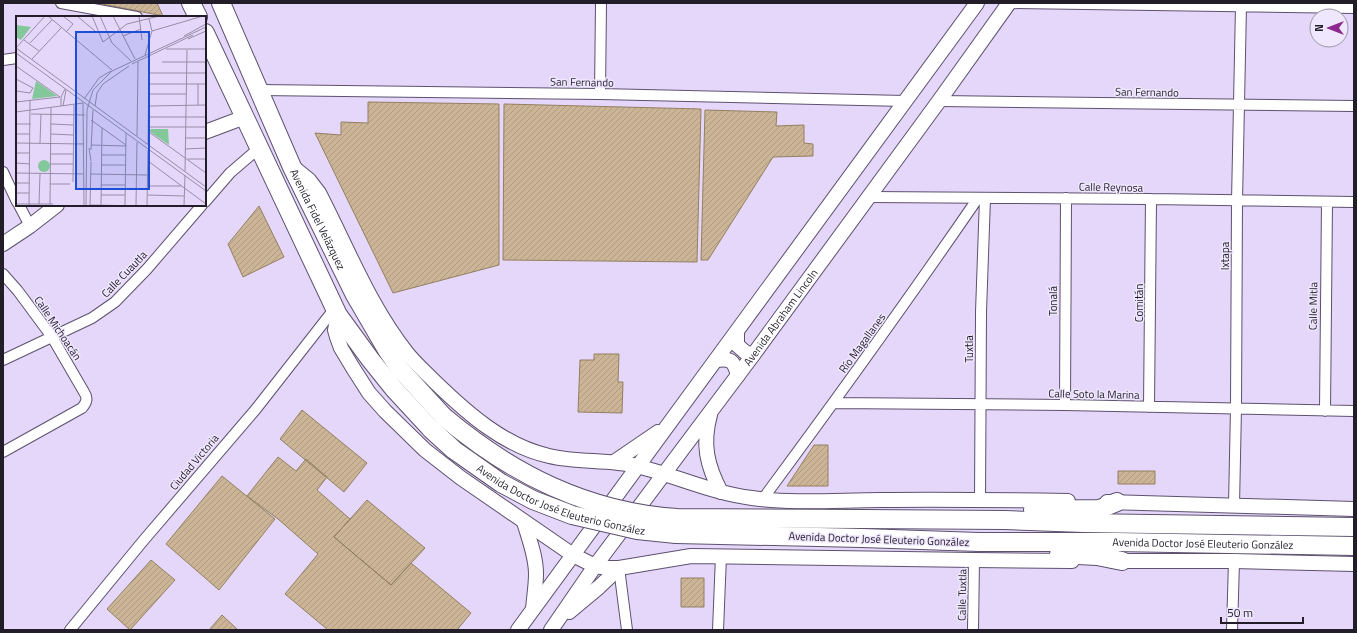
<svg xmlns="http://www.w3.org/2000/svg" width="1357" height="633" font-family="'Titillium Web',sans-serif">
  <defs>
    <pattern id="building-hatch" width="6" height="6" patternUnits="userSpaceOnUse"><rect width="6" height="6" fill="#cbb596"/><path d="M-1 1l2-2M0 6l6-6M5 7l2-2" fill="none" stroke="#ae9b81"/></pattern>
  </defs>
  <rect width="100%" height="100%" fill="#e5d7fa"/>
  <!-- building -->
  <path fill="url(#building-hatch)" stroke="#947f61" d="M97 3H157L163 16Z
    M368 102 499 104V265L393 293 315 133 341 135V122L368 123Z
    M504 104 701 109 697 262 503 260Z
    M705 110 777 112 776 126 804 125V143L813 144V156L773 157 708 260H701Z
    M259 206 284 257 243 277 228 244Z
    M594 354H619L618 382H623L622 413 578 412 580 360H594Z
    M302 410 367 463 344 492 280 439Z
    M814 445H828V486H787Z
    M278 457 296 471 306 459 327 477 317 490 350 519 334 537 391 585 411 563 471 613 457 630H328L285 594 318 554 278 519 247 496Z
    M1118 471H1155V484H1118Z
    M222 476 275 519 219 590 166 544Z
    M367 500 425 548 391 585 334 537Z
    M151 560 175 580 130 630 107 609Z
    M681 578H704V607H681Z
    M222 615 238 630H209Z"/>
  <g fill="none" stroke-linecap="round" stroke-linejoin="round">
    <defs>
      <path id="street" d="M61 3 137 17
        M1009 3 1354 8
        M3 60 17 58
        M259 90 600 94 905 101
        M600 94 601 3
        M939 101 1354 106
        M3 172 17 202
        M868 197 1151 199 1354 202
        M205 202 230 173 259 148
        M19 205 30 226
        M3 274 18 291 52 337 84 392C88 398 87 402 82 408L3 452
        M3 360 92 318 115 302 147 269 202 205
        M834 403 1065 405 1354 411
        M1065 405 1066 198
        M1149 407 1151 199
        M1325 411 1327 202
        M762 500C836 400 908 300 978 198
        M980 501 981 312 985 198
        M1234 505 1236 408 1237 201 1241 6
        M619 568 627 630
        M70 630 143 541 256 409 335 308
        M718 630 721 556
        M973 630 974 560
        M1232 630 1234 561"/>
      <g id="secondary">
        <path d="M205 132 245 117"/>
        <path d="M293 167 309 180 319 193C347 247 369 305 407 353 415 363 425 372 435 382 467 413 504 446 549 456 578 463 608 459 637 466 676 476 712 493 752 498 795 504 839 500 881 500 944 499 1006 500 1068 501"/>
        <path d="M3 244 30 226 57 205"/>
        <path d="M338 315 335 330 337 337 341 348 353 368 369 393 385 411 425 450 461 478 573 555 595 566 608 568H619L691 556 974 560 1072 561"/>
        <path d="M737 332V345L745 352 753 355"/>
        <path d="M716 360C731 358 734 361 738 375"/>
        <path d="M710 415C702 444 707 466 721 492"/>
        <path d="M614 462 658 432"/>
        <path d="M1107 502 1354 509"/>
        <path d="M524 522C529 539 536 556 536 574 536 585 534 597 533 609"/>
        <path d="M1113 561H1234L1354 564"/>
        <path d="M569 612 599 587 619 568"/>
        <path d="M518 630 977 3"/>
        <path id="s1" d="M551 630 595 566 753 355 939 101 1009 3"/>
      </g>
      <g id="highway">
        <path d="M191 3 198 17"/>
        <path id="s2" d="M221 3 292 167 355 295 387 350 400 369 444 417"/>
        <path d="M205 33 338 315 370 359 394 389 431 429"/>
        <path d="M1033 510 1099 509 1105 507 1117 502"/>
        <path d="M863 519 1005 520 1083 523 1354 527"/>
        <path id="s3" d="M862 538 979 542H1115L1354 546"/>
        <path d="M1059 554 1097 556 1122 561"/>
      </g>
    </defs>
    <!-- street casing -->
    <use href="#street" stroke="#5d516e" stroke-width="12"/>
    <!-- secondary casing -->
    <use href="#secondary" stroke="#5d516e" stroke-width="16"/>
    <!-- highway casing -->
    <use href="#highway" stroke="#5d516e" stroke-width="20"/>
    <!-- street -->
    <use href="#street" stroke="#fff" stroke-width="10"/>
    <!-- secondary -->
    <use href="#secondary" stroke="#fff" stroke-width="14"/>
    <!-- highway -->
    <use href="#highway" stroke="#fff" stroke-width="18"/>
    <defs>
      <g id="highway-bridge">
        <path d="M444 417C512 474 587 512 677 518L863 519"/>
        <path id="s4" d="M431 429 454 450 501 483 533 500 572 515 637 530 676 534 862 538"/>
      </g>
    </defs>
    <!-- highway-bridge casing -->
    <use href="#highway-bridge" stroke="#5d516e" stroke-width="20" stroke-linecap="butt"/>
    <!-- highway-bridge -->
    <use href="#highway-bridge" stroke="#fff" stroke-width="18"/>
  </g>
  <g text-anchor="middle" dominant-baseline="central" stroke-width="3" stroke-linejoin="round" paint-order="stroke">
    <!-- street labels -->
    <g font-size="11" fill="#221d29" stroke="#efe7fd">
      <text transform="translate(582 82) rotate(1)">San Fernando</text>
      <text transform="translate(1147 92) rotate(1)">San Fernando</text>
      <text transform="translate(1111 187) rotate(1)">Calle Reynosa</text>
      <text stroke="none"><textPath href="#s2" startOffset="237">Avenida Fidel Velázquez</textPath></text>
      <text transform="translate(1225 256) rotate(-90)">Ixtapa</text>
      <text transform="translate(124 274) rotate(-46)">Calle Cuautla</text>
      <text transform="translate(1053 301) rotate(-90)">Tonalá</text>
      <text transform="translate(1139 303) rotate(-90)">Comitán</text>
      <text transform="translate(1313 306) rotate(-89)">Calle Mitla</text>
      <text stroke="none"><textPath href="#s1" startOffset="388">Avenida Abraham Lincoln</textPath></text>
      <text transform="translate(58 328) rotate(56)">Calle Michoacán</text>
      <text transform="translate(862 343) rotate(-54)">Río Magallanes</text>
      <text transform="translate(969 349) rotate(-90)">Tuxtla</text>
      <text transform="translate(1094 394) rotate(1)">Calle Soto la Marina</text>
      <text transform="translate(194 462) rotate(-50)">Ciudad Victoria</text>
      <text stroke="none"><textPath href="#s4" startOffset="151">Avenida Doctor José Eleuterio González</textPath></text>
      <text transform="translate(879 539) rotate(2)">Avenida Doctor José Eleuterio González</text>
      <text stroke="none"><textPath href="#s3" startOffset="341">Avenida Doctor José Eleuterio González</textPath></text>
      <text transform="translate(962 595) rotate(-89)">Calle Tuxtla</text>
    </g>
  </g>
  <!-- overview -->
  <g transform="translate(16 16)">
    <rect width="190" height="190" fill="#e5d7fa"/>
    <path d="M0 9 15 11 5 24 0 21ZM20 65 41 80 16 83ZM135 113H152L153 129 133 115Z" fill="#83c89a"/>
    <path d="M22 150a6 6 0 1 1 12 0a6 6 0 1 1-12 0Z" fill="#83c89a"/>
    <path fill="none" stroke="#978da6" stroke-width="1" d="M32 0 96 54M47 0 57 8 50 16M61 0 79 15M76 0 87 26 111 8 143 0M84 0 96 27 115 45M97 0 119 43M123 0 126 24M133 3 136 15M107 20 125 13M168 20 190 8M172 23 190 15M8 24 23 35M14 27 36 4M0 32 29 0M0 32 190 171M150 33H190M0 37 190 175M129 39 136 15 187 0M16 43 45 12M146 46H190M116 48 177 19M0 50 44 81M134 57H190M0 63 17 72 14 77 0 75M133 68H190M133 78H170M68 83 83 62 95 55M0 86 44 81M67 87 68 190M182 89V68M45 90V81L49 73M47 90 50 74M79 90 81 77 87 68 113 50M133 90 190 89M0 96 67 87M15 98 69 99M133 101H190M75 104 110 129M0 108H15M35 108 57 109M133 111H190M133 116 190 157M0 118H14M35 118 57 119M121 120 122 46M169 122H190M0 127 68 128M24 127 25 98M132 128 133 41M75 129 110 130M73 132 75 145M169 133 190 132M75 134 77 94M0 137H14M34 138H57M86 139H110M172 143H190M132 145 190 188M0 147 14 148M34 148H57M86 149H110M169 155 171 34M0 157 68 158M74 158 132 159M57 166 58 89M0 167H14M34 168H54M85 169H109M132 170H165M0 177H13M85 179H109M132 179 168 180M0 188H37M23 188 24 158M34 188 35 92M74 189 128 190M120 189 121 126M13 190 14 85M70 190 71 94 77 74 96 55 190 11M74 190 75 146M85 190 86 112M109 190 110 117M131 190 132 134M168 190 169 159"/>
    <path fill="#1d4ed8" fill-opacity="0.15" stroke="#1d4ed8" stroke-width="2" d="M60 16H133V173H60Z"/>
    <rect width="190" height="190" fill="none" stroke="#221d29" stroke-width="2"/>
  </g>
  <!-- border -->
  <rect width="1357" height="633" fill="none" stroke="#221d29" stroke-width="8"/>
  <!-- north arrow -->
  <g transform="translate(1329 28) rotate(270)"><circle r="19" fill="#efe7fd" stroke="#9d96a8"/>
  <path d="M0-3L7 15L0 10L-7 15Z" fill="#8c288f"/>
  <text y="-6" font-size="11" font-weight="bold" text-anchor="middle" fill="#221d29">N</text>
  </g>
  <!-- scale -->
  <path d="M1221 617v6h82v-6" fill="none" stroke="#221d29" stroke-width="2"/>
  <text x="1227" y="617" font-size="12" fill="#221d29" stroke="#efe7fd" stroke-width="3" paint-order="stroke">50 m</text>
</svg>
